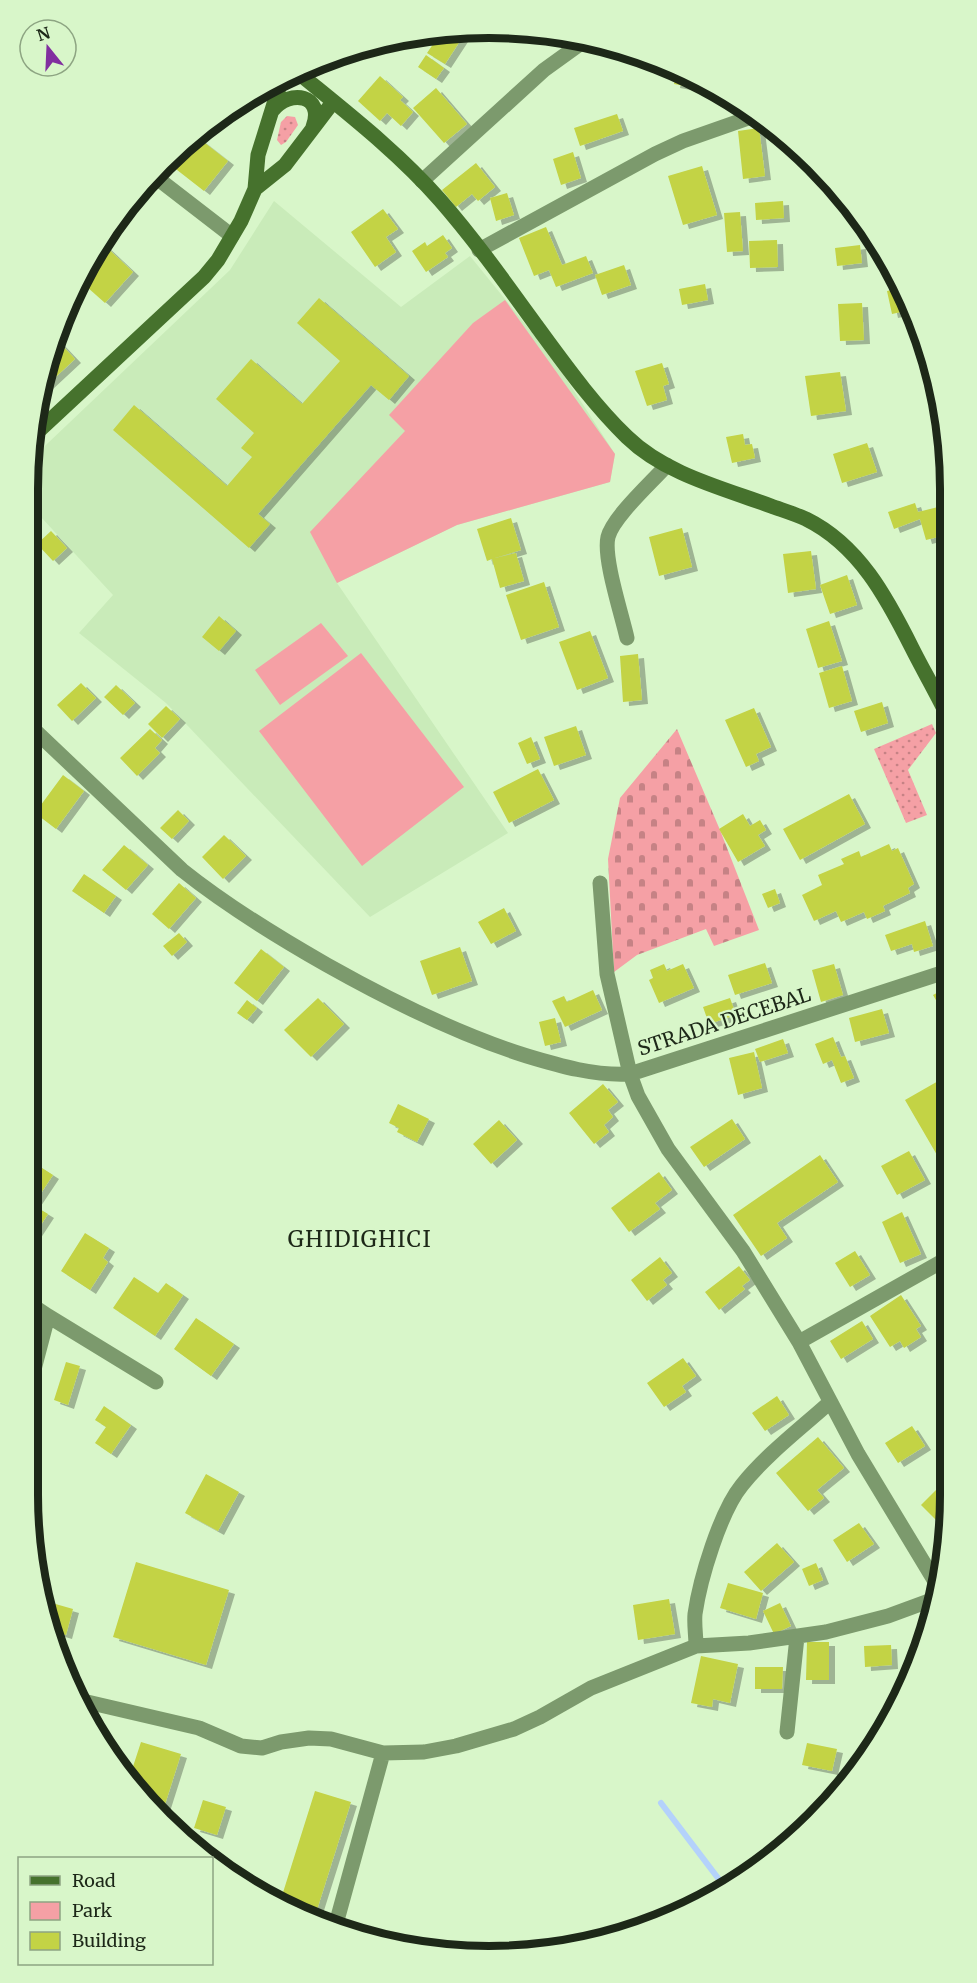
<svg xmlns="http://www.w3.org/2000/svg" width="977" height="1983" font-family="Merriweather,serif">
  <defs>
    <pattern id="grass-dots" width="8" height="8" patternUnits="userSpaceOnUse" patternTransform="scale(1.5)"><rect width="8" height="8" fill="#f5a0a5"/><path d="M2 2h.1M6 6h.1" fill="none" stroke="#c68285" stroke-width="1.8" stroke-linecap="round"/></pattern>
    <pattern id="cemetery-stones" width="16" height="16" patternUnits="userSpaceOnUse" patternTransform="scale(1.5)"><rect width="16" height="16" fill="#f5a0a5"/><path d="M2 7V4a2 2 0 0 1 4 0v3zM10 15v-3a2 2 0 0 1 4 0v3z" fill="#c68285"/></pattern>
    <filter id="shadow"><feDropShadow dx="6" dy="4" stdDeviation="0" flood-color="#0004"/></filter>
  </defs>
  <rect width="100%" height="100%" fill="#d8f6c9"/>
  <!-- built -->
  <path fill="#c9ebb9" d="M274 201 401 307 470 256 552 357 615 454 610 482 457 525 337 583 508 833 370 917 166 703 79 633 113 595 28 503V462L230 270Z"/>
  <!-- grass -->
  <path fill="url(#grass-dots)" d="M287 116 295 117 298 125 286 142 281 145 277 140 281 122Z
    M932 724 936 733 908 770 927 815 906 823 874 749Z"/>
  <!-- cemetery -->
  <path fill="url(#cemetery-stones)" d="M677 729 720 830 759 930 714 946 706 929 637 955 614 972 608 859 620 798Z"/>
  <!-- park -->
  <path fill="#f5a0a5" d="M505 300 615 454 610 482 457 525 337 583 310 532 405 431 389 415 473 323Z
    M321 623 348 656 280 705 255 670Z
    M361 653 464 787 362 866 259 731Z"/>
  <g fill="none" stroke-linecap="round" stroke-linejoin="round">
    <!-- stream -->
    <path stroke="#b4d2fb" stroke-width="6" d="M661 1803 724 1886"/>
  </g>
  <!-- building -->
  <path fill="#c3d345" filter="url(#shadow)" d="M449 30 462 38 445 64 427 53 442 31Z
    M426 55 444 68 436 79 418 67Z
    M677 69 698 78 696 88 674 84Z
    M380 76 403 97 400 100 413 112 401 126 387 113 380 121 358 101Z
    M436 88 467 124 444 143 413 108Z
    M617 114 623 131 580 146 574 128Z
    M759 128 765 176 743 179 738 131Z
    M196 136 228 161 204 191 172 166Z
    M573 152 581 178 561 185 553 159Z
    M476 163 495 187 478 201 472 194 456 207 442 190Z
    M702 166 717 215 683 225 668 176Z
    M507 193 514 215 496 221 490 198Z
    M783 201 784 218 756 220 755 203Z
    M383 209 398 229 386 237 396 252 375 267 351 232Z
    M740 212 743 251 727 252 724 213Z
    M546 227 562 265 586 256 593 273 556 287 549 270 534 276 519 238Z
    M443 235 452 248 445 253 448 257 426 272 412 251 425 242 427 246Z
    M777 240 778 267 750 268 749 241Z
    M101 242 133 272 105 303 78 279Z
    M860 245 862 263 837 266 835 248Z
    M624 265 631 285 602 295 595 275Z
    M705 284 708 300 682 305 679 289Z
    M901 288 911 305H909L910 310 892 314 887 291Z
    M319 298 409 376 389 400 371 385 258 514 270 524 249 548 113 430 134 405 227 486 252 457 241 448 254 433 216 399 251 359 302 404 340 361 297 323Z
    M862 303 864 340 840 341 838 304Z
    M57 340 75 359 46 386 41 381 43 369 52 344Z
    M662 363 669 384 663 386 667 400 647 406 635 371Z
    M840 372 846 411 811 416 805 376Z
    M743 434 745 445 752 444 755 458 732 463 726 437Z
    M867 443 877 472 842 483 833 454Z
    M915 503 918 512 946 505V535L926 540 920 519 894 529 888 512Z
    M511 518 521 550 495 558 516 553 524 581 500 588 492 559 487 561 477 529Z
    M682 528 692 567 659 576 649 537Z
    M51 531 67 548 53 561 37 544Z
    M811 551 816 589 788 593 783 554Z
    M847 575 857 605 830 614 820 585Z
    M544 582 559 627 521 640 506 595Z
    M219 616 236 631 219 651 202 637Z
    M829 621 842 661 818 668 806 629Z
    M590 631 608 678 577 690 559 642Z
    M638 654 642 700 623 702 620 656Z
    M842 666 852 701 829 708 819 673Z
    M81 683 96 698 72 721 57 705Z
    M116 685 135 703 123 715 104 697Z
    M882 702 888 723 861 732 854 711Z
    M166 706 180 719 162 738 148 724Z
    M754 708 771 747 756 754 759 761 746 767 725 720Z
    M576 726 586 755 554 766 544 737Z
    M150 729 162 740 155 748 160 753 137 776 120 758Z
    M531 737 540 759 527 764 518 743Z
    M538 769 554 800 509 823 493 792Z
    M63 775 84 791 56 829 35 813Z
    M849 794 865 824 800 860 783 829Z
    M178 810 189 821 172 839 160 828Z
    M743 814 750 826 760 820 766 830 758 835 765 846 738 862 719 829Z
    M224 835 246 856 223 879 202 857Z
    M889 844 892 851 898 848 914 884 908 888 910 893 883 906 885 911 867 919 864 912 841 922 836 911 814 921 802 895 822 885 818 875 844 864 841 859 859 851 861 857Z
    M124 845 148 865 126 890 102 870Z
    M84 874 116 896 104 913 72 891Z
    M179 883 196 898 169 929 152 914Z
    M775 889 780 903 768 908 762 894Z
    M504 908 516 931 491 944 478 922Z
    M925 921 933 946 914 952 912 944 891 951 885 935Z
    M179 933 187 942 172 956 163 946Z
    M460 947 472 981 432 995 420 961Z
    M261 949 284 967 257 1001 234 983Z
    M765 963 772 983 735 995 728 975Z
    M664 964 667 971 683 964 694 988 659 1003 649 980 653 978 650 970Z
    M834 964 843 995 821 1002 812 970Z
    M948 987V1021L933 995Z
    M593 990 602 1010 565 1027 552 1001 564 996 567 1002Z
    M318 998 344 1024 311 1057 284 1030Z
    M730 998 736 1015 709 1024 703 1007Z
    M247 1000 257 1008 247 1020 237 1013Z
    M882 1009 889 1033 855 1042 849 1018Z
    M555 1018 561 1042 545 1046 539 1022Z
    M833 1037 841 1057 845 1056 854 1078 841 1083 832 1060 823 1064 815 1044Z
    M783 1039 788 1053 760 1062 755 1049Z
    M754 1052 762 1088 738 1095 729 1058Z
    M940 1080 948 1093V1174L905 1100Z
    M603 1084 618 1102 608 1110 613 1117 604 1125 609 1132 594 1144 569 1113Z
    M398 1104 429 1119 417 1142 397 1132 399 1128 389 1123Z
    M732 1119 745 1139 704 1167 690 1147Z
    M499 1120 517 1140 491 1164 473 1144Z
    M909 1151 925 1180 897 1195 881 1166Z
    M820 1155 838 1182 777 1223 787 1238 761 1256 733 1215Z
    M31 1161 53 1175 33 1205 48 1214 27 1246V1166Z
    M659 1172 672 1190 655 1203 660 1209 629 1232 611 1208Z
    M902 1212 921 1254 900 1263 882 1222Z
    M85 1233 109 1248 103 1258 108 1262 90 1290 61 1271Z
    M855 1251 870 1275 850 1287 835 1263Z
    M660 1257 672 1273 663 1280 667 1285 647 1301 631 1280Z
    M739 1266 750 1280 742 1286 745 1289 719 1310 705 1292Z
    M134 1277 158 1293 166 1283 183 1295 155 1336 113 1308Z
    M901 1295 921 1326 916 1329 921 1337 904 1348 900 1341 890 1347 870 1316Z
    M196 1318 234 1344 211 1376 174 1349Z
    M862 1321 873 1339 841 1359 830 1341Z
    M683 1358 696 1376 682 1386 686 1392 664 1407 647 1383Z
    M66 1362 80 1366 68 1405 54 1400Z
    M777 1396 789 1415 765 1431 752 1413Z
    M104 1406 131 1425 111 1454 95 1443 106 1427 95 1420Z
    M912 1426 925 1446 898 1463 885 1443Z
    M818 1437 844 1468 817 1490 824 1498 808 1511 776 1473Z
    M206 1474 239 1492 218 1531 185 1513Z
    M949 1477V1521L943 1527 921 1505Z
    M859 1523 874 1544 847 1562 833 1540Z
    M777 1543 794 1562 761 1591 744 1572Z
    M136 1562 229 1590 206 1665 113 1637Z
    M816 1563 823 1580 809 1586 802 1569Z
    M728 1583 763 1593 756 1619 720 1608Z
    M669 1599 675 1634 638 1640 633 1605Z
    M45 1601 73 1609 66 1635 49 1630Z
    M780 1603 791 1626 774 1634 763 1611Z
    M807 1642H829V1680H806Z
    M891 1645 892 1665 865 1667 864 1646Z
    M701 1656 738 1664 730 1703 713 1699 712 1707 691 1703Z
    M755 1667H783L782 1689H755Z
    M141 1742 181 1754 161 1817 128 1782Z
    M807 1743 837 1749 832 1771 802 1765Z
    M315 1791 351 1802 315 1916 280 1902Z
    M203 1800 226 1807 217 1835 194 1828Z"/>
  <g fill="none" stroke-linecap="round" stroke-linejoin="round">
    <!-- street -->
    <path stroke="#7c9a6d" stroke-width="15" d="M153 175 232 236
      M422 181 544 70 587 39
      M479 250 655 154 683 141 757 115
      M627 638C622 615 603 558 608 537 613 517 652 482 667 465
      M28 724 182 870C227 906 276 936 327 965 391 1001 457 1034 527 1056 560 1066 595 1076 630 1074L638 1096 668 1149 743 1251 799 1342 858 1454 939 1588
      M600 883 607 974 630 1074 948 971
      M27 1302 48 1316 156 1382
      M799 1342 948 1258
      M27 1396 48 1316
      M696 1646C696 1636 694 1624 695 1614 700 1579 720 1512 742 1485 767 1454 800 1429 829 1403
      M83 1701 199 1728 241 1746 262 1748 281 1742 309 1738 331 1739 383 1753 424 1752 456 1746 514 1729 540 1717 591 1688 696 1646 749 1643 826 1632 888 1616 937 1598
      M787 1732 797 1637
      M336 1924 383 1753"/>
    <!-- secondary -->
    <path stroke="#46722d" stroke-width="15" d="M296 71C346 112 398 152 440 200 475 240 507 285 538 328 566 366 593 404 627 437 665 474 722 488 771 506 782 510 795 514 806 519 859 545 887 598 912 648 923 670 936 692 947 715
      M272 111C290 88 325 95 313 127
      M255 189 285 165 333 102
      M31 438 204 277 218 260 241 221 255 189 258 155 282 78"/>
  </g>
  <g text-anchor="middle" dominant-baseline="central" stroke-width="4.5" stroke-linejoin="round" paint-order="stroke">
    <!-- street labels -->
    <g font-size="20" fill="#1d2818" stroke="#d8f6c9">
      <text transform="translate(724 1021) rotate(-18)">STRADA DECEBAL</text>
    </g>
    <!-- quarter labels -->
    <g font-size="22" letter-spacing="1.5" fill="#1d2818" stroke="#d8f6c9">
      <text x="360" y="1239">GHIDIGHICI</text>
    </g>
  </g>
  <!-- crop -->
  <path d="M0 0H977V1983H0ZM489 38H489A451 451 0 0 1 940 489V1495A451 451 0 0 1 489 1946H489A451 451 0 0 1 38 1495V489A451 451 0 0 1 489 38Z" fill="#d8f6c9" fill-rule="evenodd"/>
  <path fill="none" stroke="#1d2818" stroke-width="8" d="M489 38H489A451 451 0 0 1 940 489V1495A451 451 0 0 1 489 1946H489A451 451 0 0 1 38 1495V489A451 451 0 0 1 489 38Z"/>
  <!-- legend -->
  <rect x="18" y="1857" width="195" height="108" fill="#d8f6c9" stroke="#8da482" stroke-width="1.5"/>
  <rect x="30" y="1876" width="30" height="9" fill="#46722d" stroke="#8da482" stroke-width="1.5"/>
  <text x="72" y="1887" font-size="18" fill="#1d2818">Road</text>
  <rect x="30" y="1902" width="30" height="18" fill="#f5a0a5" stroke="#8da482" stroke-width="1.5"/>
  <text x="72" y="1917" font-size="18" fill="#1d2818">Park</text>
  <rect x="30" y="1932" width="30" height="18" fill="#c3d345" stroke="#8da482" stroke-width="1.5"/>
  <text x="72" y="1947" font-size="18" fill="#1d2818">Building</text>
  <!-- north arrow -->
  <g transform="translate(48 48) rotate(342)"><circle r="28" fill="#d8f6c9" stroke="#8da482" stroke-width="1.5"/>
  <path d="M0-4.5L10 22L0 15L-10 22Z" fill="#812f9f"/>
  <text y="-9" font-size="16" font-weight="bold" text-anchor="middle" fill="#1d2818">N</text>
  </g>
</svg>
